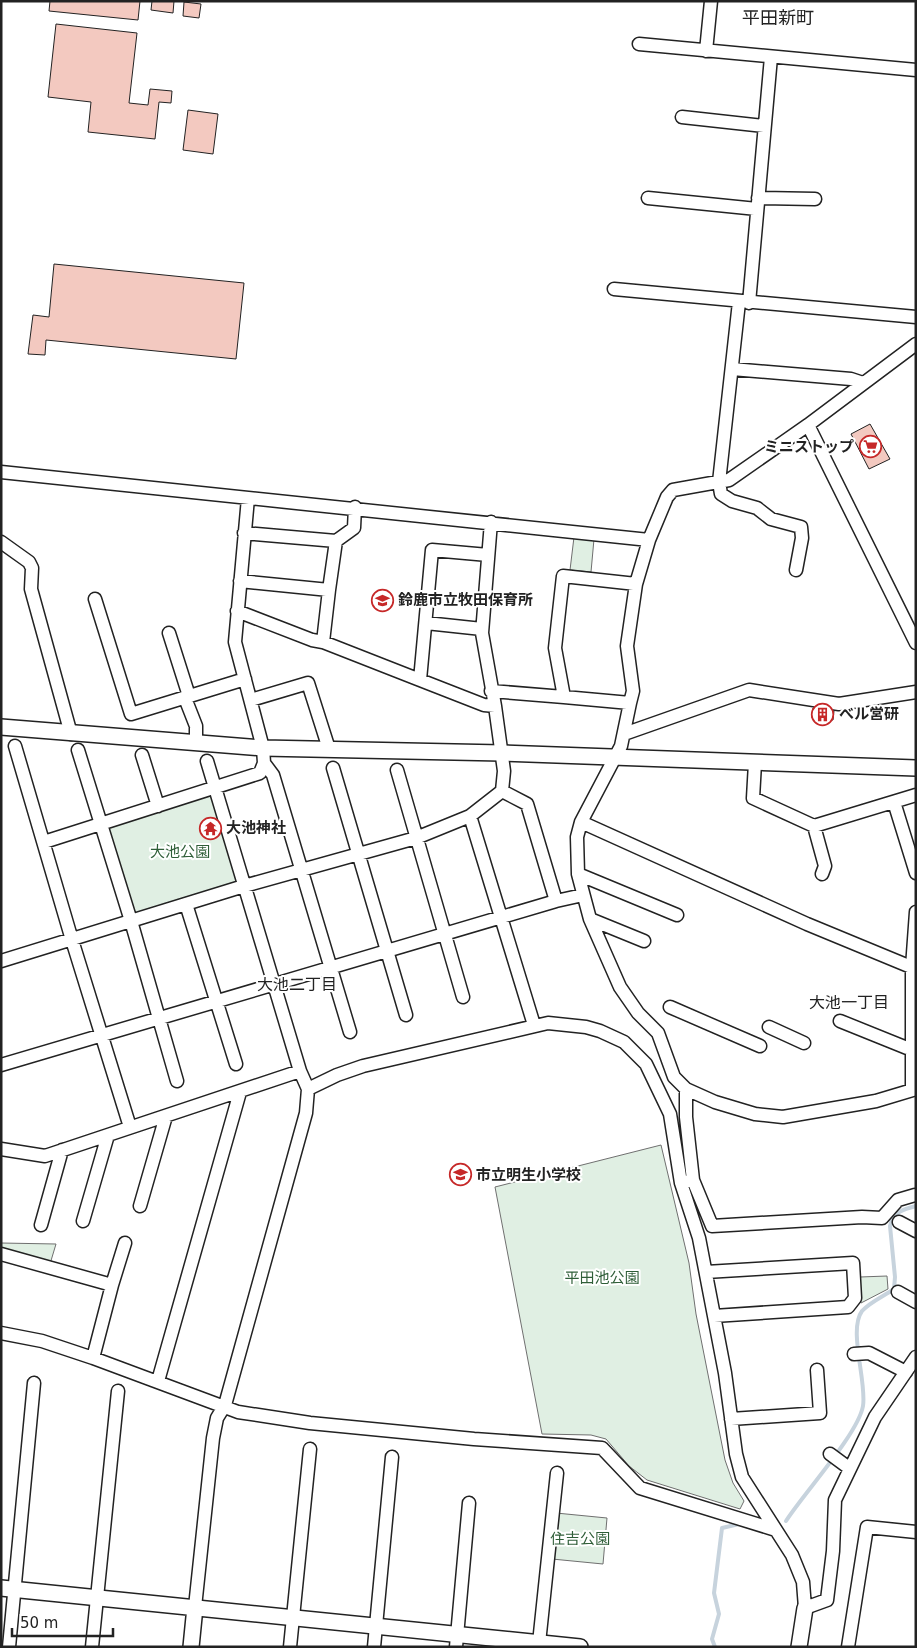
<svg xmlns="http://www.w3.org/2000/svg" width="917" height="1648" font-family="'DejaVu Sans','Noto Sans JP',sans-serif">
  <rect width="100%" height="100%" fill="#fff"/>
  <!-- green -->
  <path fill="#e0efe3" stroke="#6f6f6f" d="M574 537 594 539 591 572 570 570Z
    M211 794 240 882 137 913 131 909 107 826Z
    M661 1145 689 1263 696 1314 725 1460 733 1483 744 1501 740 1509 647 1480 629 1466 606 1439 591 1435 542 1434 495 1187Z
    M1 1243 56 1244 50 1264 1 1250Z
    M887 1276 888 1289 861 1303 860 1277Z
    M556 1513 607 1518 603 1564 552 1559Z"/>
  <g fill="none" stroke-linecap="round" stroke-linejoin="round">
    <!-- stream -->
    <path stroke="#c7d3dd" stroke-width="4" d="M786 1521C804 1493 858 1434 863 1406 867 1382 848 1330 862 1311 870 1302 884 1296 894 1289L895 1277 890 1226C893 1212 904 1209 916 1206
      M715 1647 712 1639 719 1614 714 1593 722 1528 739 1524"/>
  </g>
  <!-- building -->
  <path fill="#f3c9c0" stroke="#222" d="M50 1H140L138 20 49 11Z
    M152 1H174L173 13 151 10Z
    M184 2 201 4 199 18 183 16Z
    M56 24 137 33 129 103 148 105 150 89 172 91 171 103 159 102 155 139 88 132 91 102 48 97Z
    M188 110 218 114 213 154 183 150Z
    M54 264 244 283 236 359 46 340 45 355 28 354 33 315 49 317Z
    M870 424 890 459 869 469 851 434Z
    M813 708 834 711 833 720 812 718Z"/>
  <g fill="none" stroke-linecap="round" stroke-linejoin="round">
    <defs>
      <path id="minor" d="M639 44 916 70
        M706 51 711 1
        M682 117 764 126
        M648 198 757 209
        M758 198 815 199
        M614 289 916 317
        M739 302 719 482 721 494 732 501 757 508 771 519 801 527 802 538 796 570
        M749 303 771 57
        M732 369 851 379 863 383
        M808 425 916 643
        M1 472 649 540 667 497 673 490 729 480 808 425 916 344
        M244 533 336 541 354 528 355 507
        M1 542 29 562 32 568 31 589 71 734
        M240 581 329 590 336 541
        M95 599 131 714 245 679
        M237 611 312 640 323 642 329 590
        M426 623 482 629
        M169 633 189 696
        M323 642 420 680 432 550 488 555
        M420 680 484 705 495 706
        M491 691 564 697 555 648 563 576 636 584 649 540
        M564 697 630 703 621 746 581 822 577 837 578 874 590 919 620 987 638 1013 658 1033 674 1077 686 1089 715 1102 755 1114 783 1117 876 1101 916 1089
        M185 698 196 726V742
        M251 700 308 683 329 749
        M630 703 633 691 627 646 636 584
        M624 734 749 690 839 704 916 692
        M15 746 72 940 130 1127
        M78 750 131 921 177 1081
        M142 755 158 806
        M207 761 300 1071
        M264 763 273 775 350 1032
        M755 763 753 798 814 826 825 866 822 874
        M333 768 406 1015
        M397 770 463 997
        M502 791 527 804 556 901
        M894 802 916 873
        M470 816 534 1025
        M581 822 807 924 916 969
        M814 826 916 795
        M44 842 260 773 264 763 263 748 235 642 248 498
        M578 874 677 915
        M186 904 236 1064
        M590 919 644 941
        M1 961 244 886 416 838 470 816 502 791 504 771 495 706 482 633 491 522
        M670 1007 760 1046
        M840 1021 907 1048H912
        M769 1027 804 1043
        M1 1065 556 901 583 895
        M308 1089 337 1075 363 1066 548 1023 586 1027 600 1031 624 1042 646 1064 670 1114 681 1183 699 1238 725 1373 736 1454 742 1477 792 1555 803 1582 805 1608 827 1600 833 1551 835 1500 875 1417 916 1357
        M912 1089V967L916 912
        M1 1149 45 1156 300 1071 308 1089 306 1113 225 1405 217 1418 213 1438 195 1607
        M693 1180 712 1226 862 1217 882 1218 898 1200 915 1195
        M684 1182 693 1180 686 1117V1089
        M140 1206 166 1116
        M83 1221 108 1135
        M899 1222 916 1231
        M41 1225 62 1150
        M1 1254 112 1285 93 1358
        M706 1272 853 1263 855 1298 848 1307 714 1316
        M112 1285 125 1243
        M898 1292 916 1302
        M1 1333 42 1341 93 1358 238 1412 310 1423 474 1439 602 1448 640 1488 776 1530
        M854 1354 869 1353 906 1372
        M158 1381 240 1092
        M731 1419 820 1413 817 1370
        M830 1454 849 1468
        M539 1643 557 1473
        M9 1647 34 1383
        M92 1647 118 1391
        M290 1647 310 1449
        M374 1647 392 1457
        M456 1647 469 1503
        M848 1647 867 1527 916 1532"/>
      <path id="tertiary" d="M1 727 263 748 502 753 916 768
        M1 1588 580 1647
        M191 1647 195 1607
        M799 1647 805 1608"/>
    </defs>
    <!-- minor casing -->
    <use href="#minor" stroke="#222" stroke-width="15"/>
    <!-- tertiary casing -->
    <use href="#tertiary" stroke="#222" stroke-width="18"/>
    <!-- minor -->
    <use href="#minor" stroke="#fff" stroke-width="12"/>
    <!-- tertiary -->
    <use href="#tertiary" stroke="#fff" stroke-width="15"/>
  </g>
  <!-- icons -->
  <defs>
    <symbol id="supermarket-ring" viewBox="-11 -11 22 22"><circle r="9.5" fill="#fff" stroke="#c62828" stroke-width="1.5"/><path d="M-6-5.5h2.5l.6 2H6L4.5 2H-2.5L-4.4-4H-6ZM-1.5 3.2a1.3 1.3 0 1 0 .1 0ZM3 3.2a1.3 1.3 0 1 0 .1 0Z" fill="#c62828"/></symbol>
    <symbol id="school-ring" viewBox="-11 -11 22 22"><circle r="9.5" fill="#fff" stroke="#c62828" stroke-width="1.5"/><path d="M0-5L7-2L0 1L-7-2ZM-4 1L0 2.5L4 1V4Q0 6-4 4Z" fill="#c62828"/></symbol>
    <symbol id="building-ring" viewBox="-11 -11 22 22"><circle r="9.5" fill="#fff" stroke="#c62828" stroke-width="1.5"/><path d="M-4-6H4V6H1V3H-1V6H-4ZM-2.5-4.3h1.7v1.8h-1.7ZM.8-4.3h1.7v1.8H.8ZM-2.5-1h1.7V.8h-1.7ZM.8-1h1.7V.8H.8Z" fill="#c62828"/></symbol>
    <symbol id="temple-ring" viewBox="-11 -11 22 22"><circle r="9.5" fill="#fff" stroke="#c62828" stroke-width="1.5"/><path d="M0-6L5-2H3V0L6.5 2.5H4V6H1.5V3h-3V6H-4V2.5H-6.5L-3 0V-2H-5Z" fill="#c62828"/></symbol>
  </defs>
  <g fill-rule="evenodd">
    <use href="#supermarket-ring" x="858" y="434" width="25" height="25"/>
    <use href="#school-ring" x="370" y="588" width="25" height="25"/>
    <use href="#building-ring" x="810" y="702" width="25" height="25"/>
    <use href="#temple-ring" x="198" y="816" width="25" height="25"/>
    <use href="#school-ring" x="448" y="1162" width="25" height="25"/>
  </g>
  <g text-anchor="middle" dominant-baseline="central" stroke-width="4" stroke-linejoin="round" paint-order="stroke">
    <!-- poi labels -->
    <g font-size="15" font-weight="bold" fill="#222" stroke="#fff" text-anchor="start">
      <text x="854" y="447" text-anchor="end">ミニストップ</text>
      <text x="398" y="600">鈴鹿市立牧田保育所</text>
      <text x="839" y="714">べル営研</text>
      <text x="226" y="828">大池神社</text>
      <text x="476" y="1175">市立明生小学校</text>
    </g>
    <!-- park labels -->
    <g font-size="15" fill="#2f5e38" stroke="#fff">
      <text x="180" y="852">大池公園</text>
      <text x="602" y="1278">平田池公園</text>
      <text x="580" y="1539">住吉公園</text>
    </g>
    <!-- neighbourhood labels -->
    <g font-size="16" fill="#222" stroke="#fff">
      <text x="297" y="984">大池二丁目</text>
      <text x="849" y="1002">大池一丁目</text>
    </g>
    <!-- quarter labels -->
    <g font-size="18" fill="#222" stroke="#fff">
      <text x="778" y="17">平田新町</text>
    </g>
  </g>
  <!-- border -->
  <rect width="917" height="1648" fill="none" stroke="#222222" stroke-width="5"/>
  <!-- scale -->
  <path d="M12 1628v8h101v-8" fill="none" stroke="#222222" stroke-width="2.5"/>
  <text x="20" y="1628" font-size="15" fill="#222222" stroke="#ffffff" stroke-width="4" paint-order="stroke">50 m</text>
</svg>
